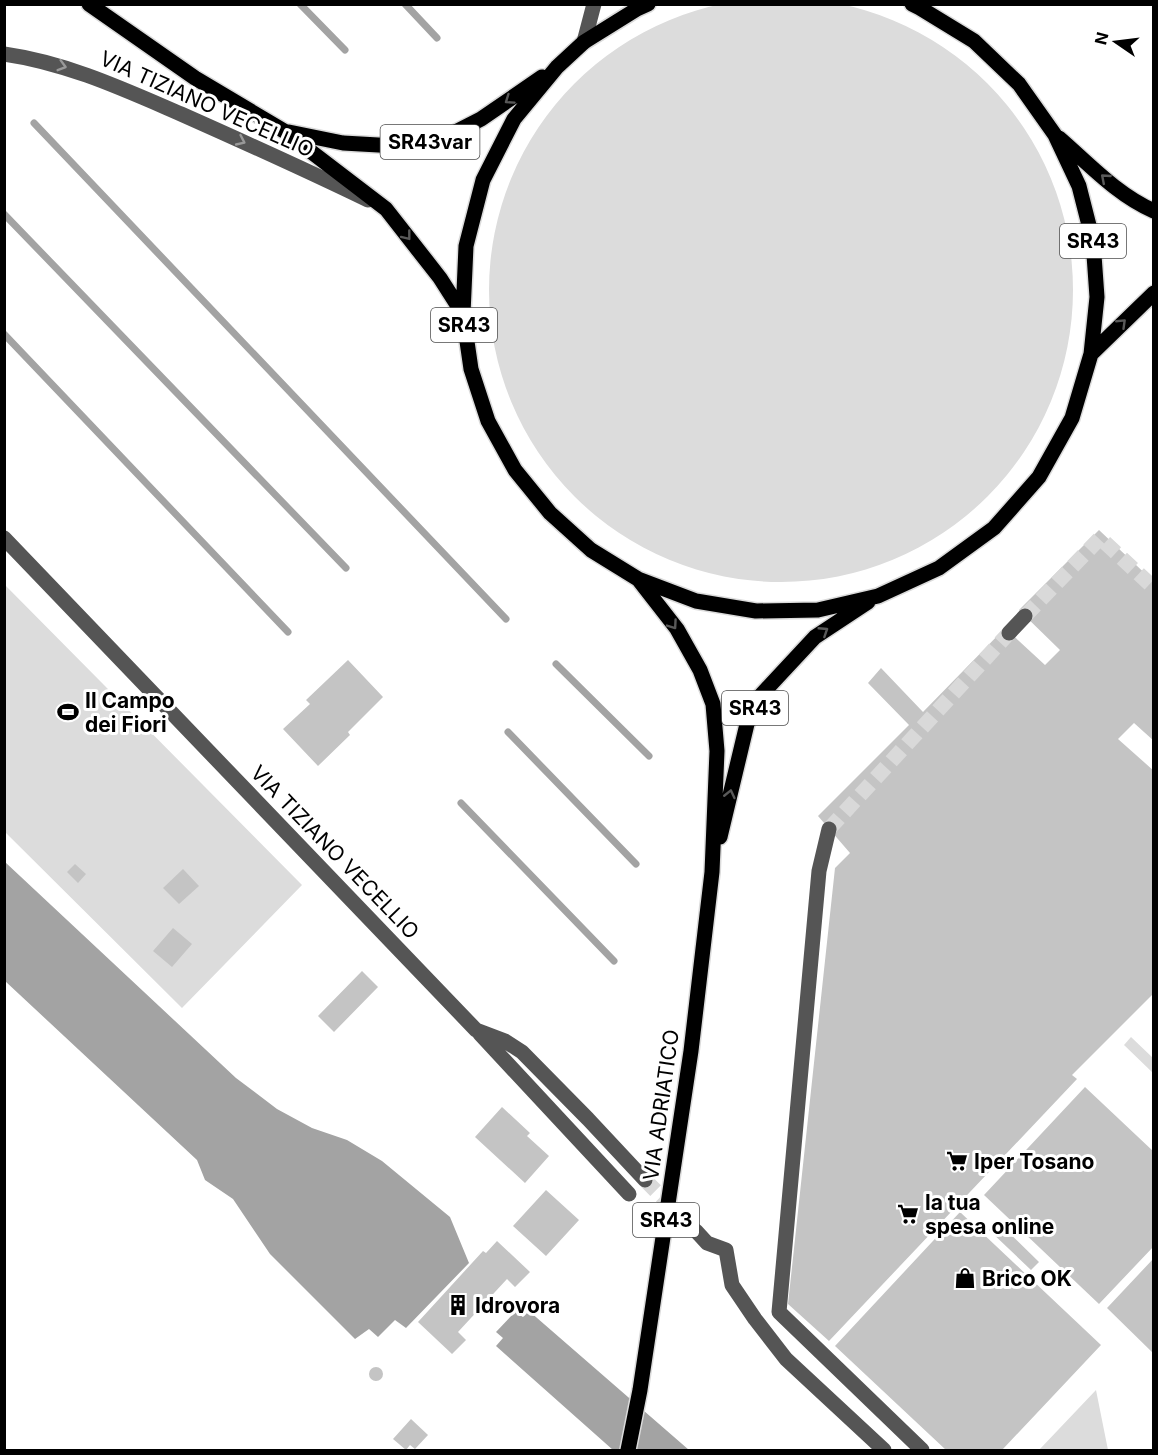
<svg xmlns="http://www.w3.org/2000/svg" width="1158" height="1455" font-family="Inter,sans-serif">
  <rect width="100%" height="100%" fill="#fff"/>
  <!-- green -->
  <path fill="#dcdcdc" d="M489 290a292 292 0 1 1 584 0a292 292 0 1 1-584 0Z
    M4 584 302 885 182 1008 5 832Z
    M1131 1037 1153 1058V1073L1124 1045Z
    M1096 1390 1108 1450H1039Z"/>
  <!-- water -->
  <path fill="#a3a3a3" d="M5 862 236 1078 277 1109 312 1128 347 1140 382 1161 450 1217 469 1263 406 1328 395 1320 378 1337 369 1329 355 1339 270 1254 233 1199 205 1180 197 1160 5 981Z
    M529 1311 689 1450H613L496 1346 503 1338 496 1332 515 1312 523 1317Z"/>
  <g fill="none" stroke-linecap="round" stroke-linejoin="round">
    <!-- stream -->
    <path stroke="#a3a3a3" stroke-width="7" d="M300 4 345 50
      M405 4 437 38
      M34 123 506 619
      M4 214 346 568
      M4 334 288 632
      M556 664 649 756
      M508 732 636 864
      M461 803 614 961"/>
  </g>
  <!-- building -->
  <path fill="#c4c4c4" d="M1099 530 1154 582V741L1134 723 1118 739 1154 771V993L1072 1075 1077 1079 829 1341 788 1304 835 868 850 853 818 816 909 725 868 683 881 668 923 712 1005 628 1045 665 1060 650 1019 610Z
    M348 660 383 697 348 732 350 735 318 766 283 729 310 704 306 700Z
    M75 864 86 874 78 883 67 872Z
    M183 869 199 886 179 904 163 888Z
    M173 928 192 944 172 967 153 951Z
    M362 971 378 987 334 1032 318 1016Z
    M1085 1087 1154 1152V1246L1099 1304 984 1195Z
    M502 1107 530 1133 527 1136 549 1156 525 1183 475 1137Z
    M546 1190 579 1220 546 1256 513 1226Z
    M960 1212 1101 1345 1002 1450H946L835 1346Z
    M998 1222 1039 1262 1031 1270 989 1230Z
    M497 1241 530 1272 515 1287 507 1279 458 1332 466 1340 452 1354 418 1322 483 1251 486 1253Z
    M1154 1258V1354L1107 1308Z
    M369 1374a7 7 0 1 1 14 0a7 7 0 1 1-14 0Z
    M411 1419 428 1435 415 1449 410 1445 406 1450 393 1439Z"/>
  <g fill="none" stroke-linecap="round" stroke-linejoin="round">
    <!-- minor-tunnel -->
    <path stroke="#d9d9d9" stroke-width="15" stroke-dasharray="15 8" stroke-linecap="butt" d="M1025 616 1100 538 1154 588
      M829 829 1009 633
      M645 1180 696 1231"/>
    <defs>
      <path id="major" d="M89 4 195 78 284 131 386 209 440 278 463 314
        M648 4 637 9 584 42 557 67 514 119 483 180 466 246 463 314 471 369 488 421 515 470 550 513 591 550 638 579 696 601 756 611 818 610 878 596 939 568 994 528 1039 477 1072 418 1091 354 1097 297 1093 241 1079 186 1055 135 1019 84 974 41 920 8 912 4
        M289 132 343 143 396 146 438 141 481 119 542 77
        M1059 138C1088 163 1117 195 1154 211
        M1091 354 1154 293
        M720 837 747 724 761 695 815 637 868 602
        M628 1450 640 1390 691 1051 712 872 717 751 713 704 700 670 677 629 638 579"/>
    </defs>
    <!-- major casing -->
    <use href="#major" stroke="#dbdbdb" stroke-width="18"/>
    <!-- minor -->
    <path stroke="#555" stroke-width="15" d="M584 42 594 4
      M4 54C67 63 123 89 181 114 244 142 306 170 368 200
      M4 538 476 1030 505 1041 522 1052 588 1119 645 1180
      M1009 633 1025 616
      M829 829 819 871 779 1312 922 1450
      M480 1034 629 1194
      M696 1231 707 1243 726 1250 732 1285 755 1319 786 1359 884 1450"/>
    <!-- major -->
    <use href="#major" stroke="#000" stroke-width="15"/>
  </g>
  <!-- one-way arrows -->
  <defs><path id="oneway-chevron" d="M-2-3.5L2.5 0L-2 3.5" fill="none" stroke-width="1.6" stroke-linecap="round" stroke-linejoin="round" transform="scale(1.5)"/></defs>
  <g stroke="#999">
    <use href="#oneway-chevron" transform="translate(62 66) rotate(16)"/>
    <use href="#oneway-chevron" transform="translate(241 141) rotate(25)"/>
  </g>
  <g stroke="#595959">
    <use href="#oneway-chevron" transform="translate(509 100) rotate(145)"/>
    <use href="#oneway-chevron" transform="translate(1105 178) rotate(-139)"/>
    <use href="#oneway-chevron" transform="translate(407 236) rotate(52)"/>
    <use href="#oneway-chevron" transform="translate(1122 323) rotate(-44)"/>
    <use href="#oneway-chevron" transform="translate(673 625) rotate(55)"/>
    <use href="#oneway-chevron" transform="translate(824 631) rotate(-33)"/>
    <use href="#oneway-chevron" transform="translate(730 794) rotate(-77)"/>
  </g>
  <!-- icons -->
  <defs>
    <symbol id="stadium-bare" viewBox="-9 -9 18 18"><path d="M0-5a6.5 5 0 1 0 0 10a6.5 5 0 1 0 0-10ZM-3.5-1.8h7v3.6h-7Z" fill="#000" stroke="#fff" stroke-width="2.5" paint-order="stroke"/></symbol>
    <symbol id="supermarket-bare" viewBox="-9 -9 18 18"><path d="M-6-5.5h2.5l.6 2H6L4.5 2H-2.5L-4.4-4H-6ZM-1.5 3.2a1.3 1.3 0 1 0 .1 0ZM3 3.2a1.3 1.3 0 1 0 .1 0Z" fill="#000" stroke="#fff" stroke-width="2.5" paint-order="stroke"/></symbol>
    <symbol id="shop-bare" viewBox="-9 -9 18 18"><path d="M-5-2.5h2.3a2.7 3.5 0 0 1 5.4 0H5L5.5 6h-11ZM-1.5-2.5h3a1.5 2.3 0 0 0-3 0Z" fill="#000" stroke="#fff" stroke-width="2.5" paint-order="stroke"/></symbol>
    <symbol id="building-bare" viewBox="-9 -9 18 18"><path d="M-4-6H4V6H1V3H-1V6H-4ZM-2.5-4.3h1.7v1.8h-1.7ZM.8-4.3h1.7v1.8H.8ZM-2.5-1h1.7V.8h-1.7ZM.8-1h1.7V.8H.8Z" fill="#000" stroke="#fff" stroke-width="2.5" paint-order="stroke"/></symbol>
  </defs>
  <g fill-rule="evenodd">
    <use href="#stadium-bare" x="53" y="697" width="30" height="30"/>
    <use href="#supermarket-bare" x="942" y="1146" width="30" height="30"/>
    <use href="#supermarket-bare" x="893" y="1199" width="30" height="30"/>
    <use href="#shop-bare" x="950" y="1263" width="30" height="30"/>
    <use href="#building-bare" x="443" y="1290" width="30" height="30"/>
  </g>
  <g text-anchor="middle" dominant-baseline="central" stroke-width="6" stroke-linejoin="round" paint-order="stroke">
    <!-- shield labels -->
    <g fill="#fff" stroke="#4c4c4c" stroke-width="1.5">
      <rect x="380.5" y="125" width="99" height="34" rx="4.5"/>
      <rect x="1060" y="224" width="66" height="34" rx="4.5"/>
      <rect x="431" y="308" width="66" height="34" rx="4.5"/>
      <rect x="722" y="691" width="66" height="34" rx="4.5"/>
      <rect x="633" y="1203" width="66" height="34" rx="4.5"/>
    </g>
    <g font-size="20" font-weight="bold" fill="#000">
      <text x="430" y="142">SR43var</text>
      <text x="1093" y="241">SR43</text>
      <text x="464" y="325">SR43</text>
      <text x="755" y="708">SR43</text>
      <text x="666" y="1220">SR43</text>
    </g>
    <!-- street labels -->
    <g font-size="21" fill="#000" stroke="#fff">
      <text transform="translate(207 104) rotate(24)">VIA TIZIANO VECELLIO</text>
      <text transform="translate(335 852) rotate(46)">VIA TIZIANO VECELLIO</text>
      <text transform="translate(661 1105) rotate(-82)">VIA ADRIATICO</text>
    </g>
    <!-- poi labels -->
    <g font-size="21" font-weight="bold" fill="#000" stroke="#fff" text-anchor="start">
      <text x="85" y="700">Il Campo<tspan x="85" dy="24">dei Fiori</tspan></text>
      <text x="974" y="1161">Iper Tosano</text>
      <text x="925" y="1202">la tua<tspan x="925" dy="24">spesa online</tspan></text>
      <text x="982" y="1278">Brico OK</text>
      <text x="475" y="1305">Idrovora</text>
    </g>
  </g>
  <!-- border -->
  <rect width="1158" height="1455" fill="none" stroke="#000000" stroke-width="12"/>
  <!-- north arrow -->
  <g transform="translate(1116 42) rotate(284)" stroke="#ffffff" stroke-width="4.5" paint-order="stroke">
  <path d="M0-4.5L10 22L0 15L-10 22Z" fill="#000000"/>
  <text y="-9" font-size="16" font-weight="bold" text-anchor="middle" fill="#000000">N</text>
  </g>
</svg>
